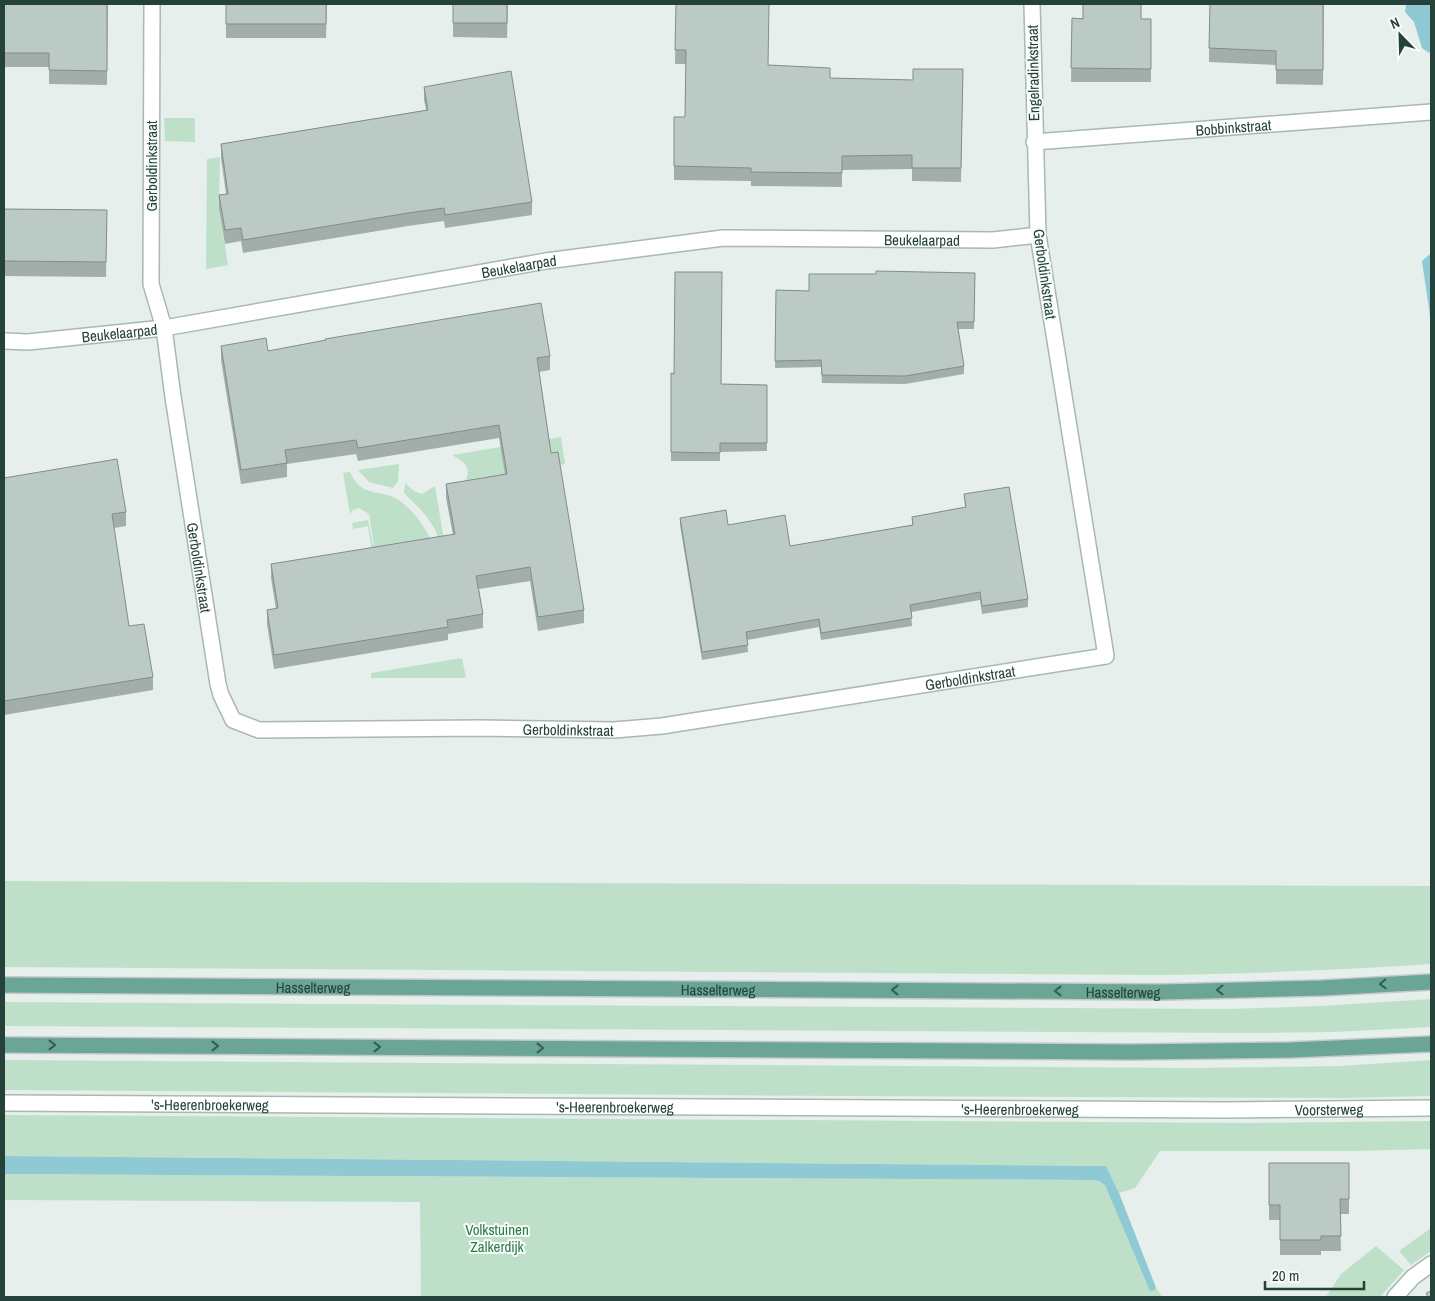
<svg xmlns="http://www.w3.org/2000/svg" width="1435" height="1301" font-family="'Archivo Narrow',sans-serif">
  <rect width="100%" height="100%" fill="#e6efeb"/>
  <!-- green -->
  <path fill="#bfe0c8" d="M164 118H195V142L165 141Z
    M220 157 219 209 228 265 206 269 207 159Z
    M561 437 565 464 466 480C471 466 464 462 452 455Z
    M399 464 398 481 393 488 369 482 358 470Z
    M350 472C361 497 376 489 395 498 411 506 425 527 432 542L372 552 368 526 353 529 352 523 368 520 373 545H374L369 514 359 508 353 510 350 514 343 473Z
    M405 483 414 491 422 494 435 486 444 540 439 541C435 522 417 506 404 493Z
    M462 658 466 678H371V673Z
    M4 881 1431 886V964C1339 970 1246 974 1154 975L4 967Z
    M1431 999V1027L1335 1032 1252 1033 4 1026V1002L1230 1009 1319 1006Z
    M4 1060 1192 1068 1340 1066 1431 1060V1096L1343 1098 848 1096 4 1090Z
    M4 1115 1251 1123 1431 1121V1149L1353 1151H1160L1135 1188 1119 1193 1106 1166 4 1156Z
    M4 1174 1093 1180H1099L1105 1184 1150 1290H1155V1285L1162 1297H421L420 1202 4 1200Z
    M1431 1228V1251L1411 1265 1399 1251Z
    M1376 1246 1404 1270 1380 1297H1326L1341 1274Z"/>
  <!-- water -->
  <path fill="#8ec9d4" d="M1406 4H1431V50L1429 53 1422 48 1414 22 1405 12Z
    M1431 253V323L1422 261Z
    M4 1156 1106 1166 1119 1193 1155 1285V1290L1150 1291 1105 1185 1099 1181 1093 1180 4 1174Z"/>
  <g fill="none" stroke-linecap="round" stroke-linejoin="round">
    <defs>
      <g id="minor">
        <path id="s1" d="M152 4 151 284 164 328 173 397 218 684 221 695 233 720 259 730 480 728 614 730 662 726 1106 656 1038 235 1032 4"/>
        <path id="s2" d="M1034 142 1431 112"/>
        <path id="s3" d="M4 341 28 342 164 328 546 261 723 238 993 240 1038 235"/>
        <path id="s4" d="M4 1103 1226 1110 1431 1108"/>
        <path d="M1395 1297 1413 1277 1431 1264"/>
      </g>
      <g id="primary">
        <path id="s5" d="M4 985 1162 992 1322 988 1431 982"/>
        <path d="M4 1045 1132 1052 1290 1050 1431 1044"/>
      </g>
    </defs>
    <!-- minor casing -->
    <use href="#minor" stroke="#a8b8b2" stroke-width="18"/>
    <!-- primary casing -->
    <use href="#primary" stroke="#c2cac8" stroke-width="18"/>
    <!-- minor -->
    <use href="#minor" stroke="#fff" stroke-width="15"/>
    <!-- primary -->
    <use href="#primary" stroke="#6aa596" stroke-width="15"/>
  </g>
  <!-- wall -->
  <path fill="#a1aea9" d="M4 4H108L107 85 49 84V67H4Z
    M226 4H327L326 38H226Z
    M453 4H508L507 38 453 37Z
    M676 4 768 65 830 78 913 80 963 69 961 182 912 181V169L842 170V187L751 186V181L674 180V117H685L686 64H675Z
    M1324 4 1323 85 1276 84V65L1209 62V48Z
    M1072 18 1151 19V82H1071Z
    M424 87 532 202V215L445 228 444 221 408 226 243 253 241 241 225 244 219 209V195L226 194 221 158V144L426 110 424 100Z
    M4 209 107 210 106 277 4 276Z
    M975 273 974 329H958L964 366V374L905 384 822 383 821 367 775 368 776 290 809 291 876 274Z
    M221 346 268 351 550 356V370L539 372 551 453 584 610V623L538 631 530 581 479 589 483 614V628L448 634V640L274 669 267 624V610L276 609 271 578V564L453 535 446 498V484L505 474 499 438 358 461 356 454 287 464V477L241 484 221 360Z
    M671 373 721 384 767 385V451L720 452V461H671Z
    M4 478 126 512V526L114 528 129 626 153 677V690L4 715Z
    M964 494 1028 599V607L982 614 980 600 911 612 912 626 821 640 819 627 747 640 748 652 702 660 680 525V518L728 525 790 546 912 525V517L965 507Z
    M1269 1163H1349V1214H1340L1341 1251H1321V1255H1280V1220H1269Z"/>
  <!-- building -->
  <path fill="#bbcac4" stroke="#838d89" d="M4 4H107V71L49 70V53H4Z
    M226 4H326V24H226Z
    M453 4H507V23H453Z
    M676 4H769L768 65 830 68V78L913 80V69H963L961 168H912V155L842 156V173L751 172V168L674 166V117H685L686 50H675Z
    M1083 4H1141V19H1151V69L1071 68 1072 18 1083 19Z
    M1210 4H1323V70H1276V51L1209 48Z
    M511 71 532 202 445 215 444 208 408 213 243 240 241 228 225 230 219 195 228 194 221 144 428 110 424 87Z
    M4 209 107 210 106 262 4 261Z
    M876 271 975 273 974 322H957L964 366 905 376 822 375 821 360 775 361 776 290 809 291V274H876Z
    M675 272H722L721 384 767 385V443H720V453L671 452V373L674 374Z
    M541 303 550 356 537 358 551 453 558 452 584 610 538 617 530 567 476 576 483 614 447 620 448 627 274 655 267 610 278 608 271 564 455 534 446 484 507 474 499 425 358 448 356 440 285 450 287 463 241 470 221 346 266 338 268 351 326 340 325 339Z
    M117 459 126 512 112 514 129 626 144 624 153 677 4 701V478Z
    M1009 487 1028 599 982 606 980 592 910 605 912 618 821 633 819 619 746 632 748 645 702 652 680 518 726 510 728 525 785 515 790 546 913 525 912 517 966 507 964 494Z
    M1269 1163H1349V1199H1340L1341 1236H1321V1240H1280V1205H1269Z
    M1431 1291V1297H1428L1426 1293Z"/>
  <!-- one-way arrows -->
  <defs><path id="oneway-chevron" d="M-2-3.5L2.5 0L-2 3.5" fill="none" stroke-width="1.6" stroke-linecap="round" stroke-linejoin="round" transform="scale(1.25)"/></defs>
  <g stroke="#365b51">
    <use href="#oneway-chevron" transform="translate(1383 984) rotate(177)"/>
    <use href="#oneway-chevron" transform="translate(895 990) rotate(-180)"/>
    <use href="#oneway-chevron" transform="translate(1220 990) rotate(179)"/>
    <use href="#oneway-chevron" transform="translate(1058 991) rotate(-180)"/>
    <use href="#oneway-chevron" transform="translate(52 1045)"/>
    <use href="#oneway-chevron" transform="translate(215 1046)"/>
    <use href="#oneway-chevron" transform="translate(377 1047)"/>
    <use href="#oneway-chevron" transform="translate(540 1048)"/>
  </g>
  <g text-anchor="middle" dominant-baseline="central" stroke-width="4" stroke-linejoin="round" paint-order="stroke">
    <!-- street labels -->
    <g font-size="15" fill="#24423a" stroke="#f7fbf9">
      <text transform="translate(1033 73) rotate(-91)">Engelradinkstraat</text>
      <text stroke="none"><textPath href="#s2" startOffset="200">Bobbinkstraat</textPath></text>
      <text transform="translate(151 166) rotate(-90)">Gerboldinkstraat</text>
      <text stroke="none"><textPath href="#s3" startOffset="926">Beukelaarpad</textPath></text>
      <text stroke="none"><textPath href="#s3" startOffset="521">Beukelaarpad</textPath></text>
      <text transform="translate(1045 274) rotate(82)">Gerboldinkstraat</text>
      <text stroke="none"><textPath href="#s3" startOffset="116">Beukelaarpad</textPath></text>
      <text stroke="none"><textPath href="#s1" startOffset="568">Gerboldinkstraat</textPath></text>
      <text stroke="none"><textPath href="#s1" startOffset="1468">Gerboldinkstraat</textPath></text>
      <text stroke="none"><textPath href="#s1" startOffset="1062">Gerboldinkstraat</textPath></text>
      <text stroke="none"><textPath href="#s5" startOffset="309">Hasselterweg</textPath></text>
      <text stroke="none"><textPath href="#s5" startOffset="714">Hasselterweg</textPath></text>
      <text stroke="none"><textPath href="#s5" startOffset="1119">Hasselterweg</textPath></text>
      <text stroke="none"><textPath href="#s4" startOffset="206">'s-Heerenbroekerweg</textPath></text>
      <text stroke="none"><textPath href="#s4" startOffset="611">'s-Heerenbroekerweg</textPath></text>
      <text stroke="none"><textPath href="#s4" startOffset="1016">'s-Heerenbroekerweg</textPath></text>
      <text stroke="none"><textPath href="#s4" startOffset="1325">Voorsterweg</textPath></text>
    </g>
    <!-- park labels -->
    <g font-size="15" fill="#2d7a4b" stroke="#f7fbf9">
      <text x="497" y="1229">Volkstuinen<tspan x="497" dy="17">Zalkerdijk</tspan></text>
    </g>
  </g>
  <!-- border -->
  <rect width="1435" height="1301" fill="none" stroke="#24423a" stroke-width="10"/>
  <!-- north arrow -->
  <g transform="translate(1400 35) rotate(337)" stroke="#f7fbf9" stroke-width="4" paint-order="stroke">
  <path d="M0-4L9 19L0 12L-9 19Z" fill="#24423a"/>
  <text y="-8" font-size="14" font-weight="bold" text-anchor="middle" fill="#24423a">N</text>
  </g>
  <!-- scale -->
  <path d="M1265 1281v8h99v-8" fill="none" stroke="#24423a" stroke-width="2.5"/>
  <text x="1272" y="1281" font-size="15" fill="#24423a" stroke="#f7fbf9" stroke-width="4" paint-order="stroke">20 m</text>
</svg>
